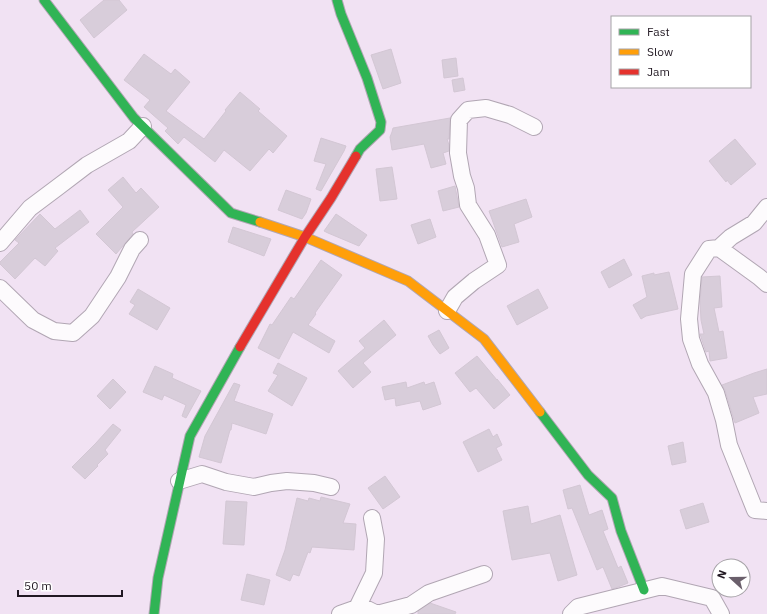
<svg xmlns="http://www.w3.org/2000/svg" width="767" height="614" font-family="'IBM Plex Sans',sans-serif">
  <rect width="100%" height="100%" fill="#f1e2f3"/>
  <!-- building -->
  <path fill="#d8cdda" stroke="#d3c7d4" d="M104 0H119L127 10 94 38 80 20Z
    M391 49 401 83 383 89 371 55Z
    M144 54 171 74 175 69 190 82 166 111 204 139 226 111 225 110 240 92 260 109 258 111 287 136 273 153 269 149 250 171 224 150 215 162 184 137 178 144 165 131 168 128 144 107 150 100 124 80Z
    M456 58 458 76 444 78 442 60Z
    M463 78 465 90 454 92 452 80Z
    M450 118 449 139H447L449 145V151L443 153 446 164 431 168 424 144 392 150 390 137 392 132 393 128Z
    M321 138 346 146 344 151 321 191 316 189 326 164 314 161Z
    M735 139 756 164 731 185 727 180 726 182 709 161Z
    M392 167 397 199 380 201 376 169Z
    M123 177 136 193 141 188 159 207 132 232 133 234 116 254 96 234 123 207 108 190Z
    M455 186 459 207 443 211 438 191Z
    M286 190 311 199 306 213 302 219 278 210Z
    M526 199 532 217 514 224 519 242 502 247 489 211Z
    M80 210 89 222 55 248 58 251 45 266 35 258 15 279 0 264V262L19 243 15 240 40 214 55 229Z
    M336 214 367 235 359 246 328 233 324 231Z
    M430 219 436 237 418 244 411 225Z
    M233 227 271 239 264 256 228 242Z
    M624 259 632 275 609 288 601 272Z
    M321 260 342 275 315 313 316 314 308 325 335 341 329 353 293 332 279 359 258 348 270 324 272 325 291 297 294 299Z
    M669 272 678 309 646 316 641 319 633 305 647 297 642 276 654 273V275Z
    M720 276 722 307 714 308 719 332 723 331 727 358 710 361 709 351 706 352 700 334H704L701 320 700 302 702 277Z
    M138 289 170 308 157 330 129 314 135 305 130 302Z
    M538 289 548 308 517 325 507 306Z
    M384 320 396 335 363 363 371 372 353 388 338 371 365 348 359 341Z
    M439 330 449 348 440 354 433 345 428 336Z
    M477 356 497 380V379L510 395 494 409 476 388 470 392 455 373Z
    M278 363 307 378 292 406 268 391 278 375 273 373Z
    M155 366 173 374 172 378 201 391 186 418 182 416 186 405 164 395 162 400 143 392Z
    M767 369V394L753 397 759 413 735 423 725 390 722 385 754 373Z
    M113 379 126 392 110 409 97 396Z
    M406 382 407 388 424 382 425 385 434 382 441 404 423 410 420 401 396 406 395 398 385 400 382 387Z
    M234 383 240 385 234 401 273 414 266 434 232 423 231 430H230L221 463 199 457 205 436Z
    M113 424 121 430 105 450 108 454 97 465 98 466 85 479 72 467 96 443Z
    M489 429 493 437 497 434 502 445 496 448 502 460 478 472 463 442Z
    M683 442 686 462 672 465 668 446Z
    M385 476 400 497 383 509 368 488Z
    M580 485 589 515 602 510 608 529 603 531 618 568 621 566 628 583 618 587 612 589 603 567 597 570 572 508 568 509 563 490Z
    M321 497 350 504 343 523 356 524 354 550 312 547 310 553 308 552 299 576 293 574 290 581 276 575 285 550 297 498 308 501 309 498 320 501Z
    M226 501 247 502 244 545 223 544Z
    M703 503 709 522 686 529 680 510Z
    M528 506 531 524 560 515 577 575 558 581 550 553 512 560 503 511Z
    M247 574 270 580 264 605 241 600Z
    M430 603 456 612 455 614H418V611Z"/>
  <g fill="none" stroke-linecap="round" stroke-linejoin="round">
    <defs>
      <path id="street" d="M0 243 30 208 58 187 87 165 129 141 143 126
        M719 248 731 237 754 223 767 207
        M767 284 759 277 719 248 709 249 693 274 689 319 691 339 700 364 716 393 724 420 729 445 755 510 767 511
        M0 288 33 320 54 331 73 333 92 316 118 277 132 249 140 240
        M447 311 455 297 474 281 498 265 487 235 468 205 466 188 462 176 458 153 459 120 468 110 486 108 510 115 534 127
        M179 481 202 474 226 482 254 487 271 483 287 481 314 483 331 487
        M357 608 374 573 376 539 372 518
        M340 614 357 608H365L377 614 411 605 429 593 484 574
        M571 614 578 607 662 586 712 598 721 614"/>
      <path id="fast" d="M44 0 134 118 231 213 260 222
        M337 0 341 14 367 78 381 122 380 130 360 149 356 156
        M540 412 588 475 612 498 621 531 644 590
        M154 614 158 578 190 436 240 347"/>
      <path id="slow" d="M260 222 305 237 408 281 484 339 540 412"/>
      <path id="jam" d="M240 347 305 237 331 198 356 156"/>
    </defs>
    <!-- street casing -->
    <use href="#street" stroke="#b1a6b3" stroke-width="18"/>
    <!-- fast casing -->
    <use href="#fast" stroke="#b1a6b3" stroke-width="11"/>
    <!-- slow casing -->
    <use href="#slow" stroke="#b1a6b3" stroke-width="11"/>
    <!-- jam casing -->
    <use href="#jam" stroke="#b1a6b3" stroke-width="11"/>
    <!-- street -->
    <use href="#street" stroke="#fdfbfd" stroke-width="16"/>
    <!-- fast -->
    <use href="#fast" stroke="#30b455" stroke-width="9"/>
    <!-- slow -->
    <use href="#slow" stroke="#ff9f0a" stroke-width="9"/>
    <!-- jam -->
    <use href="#jam" stroke="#e5322d" stroke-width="9"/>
  </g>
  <!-- legend -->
  <rect x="611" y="16" width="140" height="72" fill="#ffffff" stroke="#a6a3a7"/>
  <rect x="619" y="29" width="20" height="6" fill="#30b455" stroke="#a6a3a7"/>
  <text x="647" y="36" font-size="12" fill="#211822">Fast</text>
  <rect x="619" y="49" width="20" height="6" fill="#ff9f0a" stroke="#a6a3a7"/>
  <text x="647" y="56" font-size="12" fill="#211822">Slow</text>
  <rect x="619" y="69" width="20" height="6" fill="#e5322d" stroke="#a6a3a7"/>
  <text x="647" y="76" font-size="12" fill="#211822">Jam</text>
  <!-- north arrow -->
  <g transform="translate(731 578) rotate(291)"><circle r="19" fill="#ffffff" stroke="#a6a3a7"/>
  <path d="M0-3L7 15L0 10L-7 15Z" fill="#6a5f6b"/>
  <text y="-6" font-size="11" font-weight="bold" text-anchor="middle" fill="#211822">N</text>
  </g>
  <!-- scale -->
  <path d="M18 590v6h104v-6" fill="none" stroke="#211822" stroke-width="2"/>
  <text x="24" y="590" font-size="12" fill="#211822" stroke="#ffffff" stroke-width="3" paint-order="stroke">50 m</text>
</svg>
